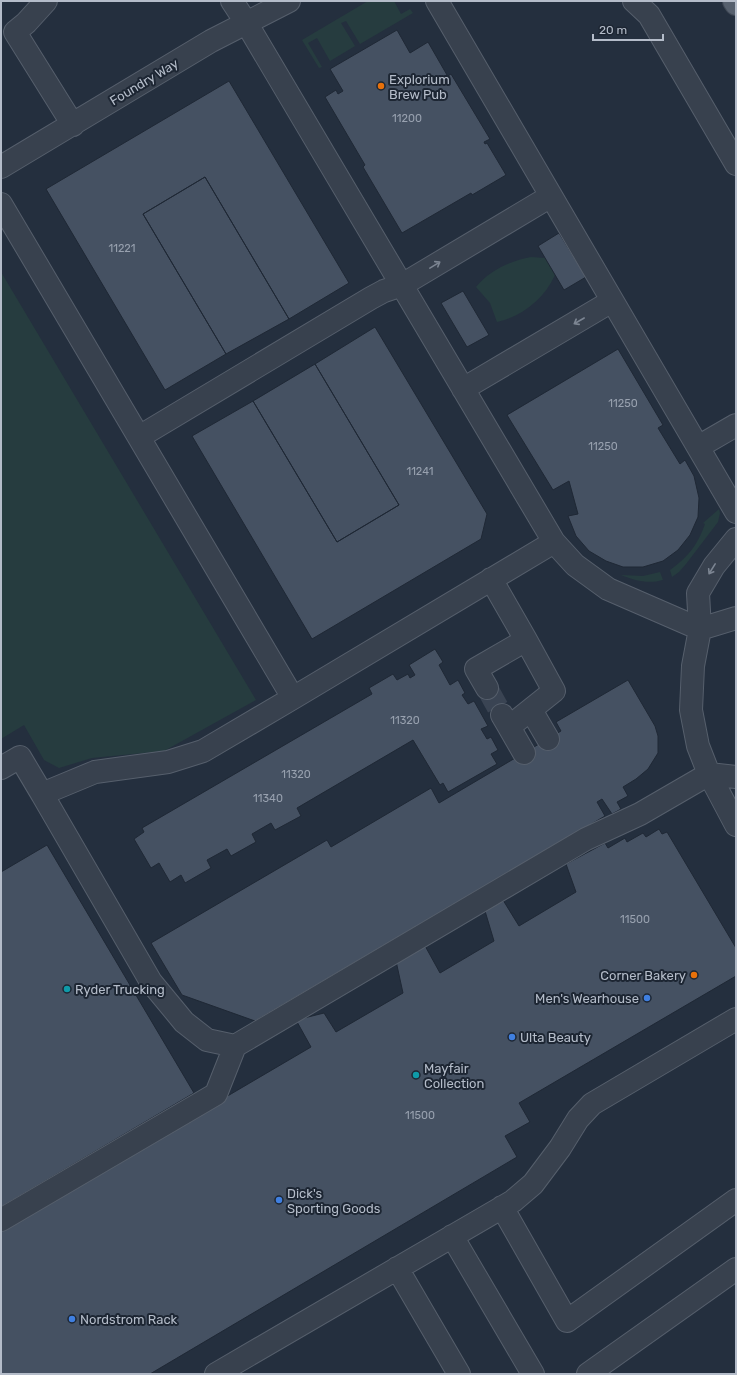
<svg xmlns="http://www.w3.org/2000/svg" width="737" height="1375" font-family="Rubik,sans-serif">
  <rect width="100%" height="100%" fill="#242f3e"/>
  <!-- green -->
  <path fill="#263c3f" d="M368 1H394L401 14 410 9 413 13 360 44 346 21 341 23 355 46 330 61 317 38 308 43 322 67 319 68 302 40Z
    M531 257 545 258 555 275C544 299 523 316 497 322L490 303 476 287C490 270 510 261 531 257Z
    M1 272 256 700 164 751 92 758 59 768 44 760 24 725 1 739Z
    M719 509 720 513 718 522 686 564 679 572 672 577 670 570C689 556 697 546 705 524L703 523Z
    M660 572 663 580C648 584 636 581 621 575L643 576Z"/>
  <!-- building -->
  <path fill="#455162" stroke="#1f2835" d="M397 30 410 53 428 42 447 75 444 76 445 78 451 74 490 139 484 142 485 144 487 143 506 175 472 195 471 193 402 233 363 167 365 165 325 97 336 90 338 94 343 91 330 69Z
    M229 81 349 283 289 319 205 177 143 214 226 354 165 390 46 189Z
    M205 177 289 319 226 354 143 214Z
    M559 233 586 277 564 290 538 246Z
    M463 291 489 335 467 347 441 303Z
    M375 327 487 514 481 539 312 639 192 436 253 401 337 542 399 505 315 364Z
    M618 349 663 425 658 428 680 464 685 460 694 476 699 498 698 517 690 535 678 550 663 561 643 567H623L606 561 589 551 576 536 568 516 578 514 569 481 553 490 507 415Z
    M315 364 399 505 337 542 253 401Z
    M435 649 443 662 439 665 450 685 458 680 465 693 462 695 468 704 474 701 488 726 481 729 487 739 491 737 498 750 491 754 497 764 448 792 443 783 440 785 413 740 297 808 301 816 275 830 271 823 252 834 256 842 231 856 227 849 207 860 211 868 185 883 181 875 170 882 159 863 151 868 134 839 144 832 142 828 372 694 369 688 393 674 397 680 408 674 410 678 415 675 409 665Z
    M628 680 655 726 658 736V753L648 769 636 779 623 787 628 796 617 802 621 809 612 814 602 799 597 802 605 816 255 1021 182 995 151 943 327 840 331 847 431 788 439 803 561 731 556 722Z
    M659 829 662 834 667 832 736 948V976L519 1103 530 1122 505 1136 517 1157 150 1374H1V1229L311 1047 296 1020 324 1013 336 1032 403 993 396 961 424 944 440 973 494 941 485 911 503 900 519 926 576 892 566 864 605 843 608 848 625 838 627 842 643 833 646 837Z
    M47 845 194 1093 1 1207V872Z"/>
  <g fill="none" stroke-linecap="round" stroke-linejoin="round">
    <!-- minor-tunnel -->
    <path stroke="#3a4453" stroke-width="22" stroke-dasharray="22 11" stroke-linecap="butt" d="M487 688 502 715"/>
    <defs>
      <path id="minor" d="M46 1 26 23 15 32 73 125
        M232 1 247 24 554 542 575 565 608 589 700 629 736 618
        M437 1 736 512
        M634 1 649 15 736 164
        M1 167 211 41 289 1
        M1 204 293 698
        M463 389 612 301
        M139 437 371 298 384 291 402 285 551 196
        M698 447 736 425
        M736 539 714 566 698 593 700 629 693 666 691 710 698 746 709 774 736 825
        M491 579 526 640
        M487 688 476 669 526 640 554 691 509 727 502 715
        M531 710 548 739
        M509 727 524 753
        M1 768 20 757 42 794
        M235 1046 207 1040 184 1022 151 982 42 794 95 772 168 762 203 751 293 698 554 542
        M502 1207 567 1321 736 1200
        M1 1220 216 1094 235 1046 586 839 640 814 709 774 736 777
        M452 1236 533 1374
        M397 1268 459 1374
        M216 1374 513 1201 533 1184 560 1148 578 1119 592 1104 736 1019
        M588 1374 736 1269"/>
      <path id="major" d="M734 1 736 4"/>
    </defs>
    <!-- minor casing -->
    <use href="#minor" stroke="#565f6c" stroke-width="24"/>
    <!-- major casing -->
    <use href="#major" stroke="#414a57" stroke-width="24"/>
    <!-- minor -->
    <use href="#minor" stroke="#38414e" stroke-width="22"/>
    <!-- major -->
    <use href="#major" stroke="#56606e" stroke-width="22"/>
  </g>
  <!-- one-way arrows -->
  <defs><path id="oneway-shaft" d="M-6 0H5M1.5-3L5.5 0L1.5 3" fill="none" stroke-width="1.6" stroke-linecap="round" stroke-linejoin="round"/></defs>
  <g stroke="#7c8592">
    <use href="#oneway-shaft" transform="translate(435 265) rotate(-31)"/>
    <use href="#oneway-shaft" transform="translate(579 321) rotate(150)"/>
    <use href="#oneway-shaft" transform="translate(712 569) rotate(122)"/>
  </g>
  <!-- markers -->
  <g fill="#e8710a" stroke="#1d2633" stroke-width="1.5">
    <circle cx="381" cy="86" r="4"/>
    <circle cx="694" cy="975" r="4"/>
  </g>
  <g fill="#0f9aa8" stroke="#1d2633" stroke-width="1.5">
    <circle cx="67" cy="989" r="4"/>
    <circle cx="416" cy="1075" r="4"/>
  </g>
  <g fill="#3f7fe0" stroke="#1d2633" stroke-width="1.5">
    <circle cx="647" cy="998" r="4"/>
    <circle cx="512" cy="1037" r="4"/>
    <circle cx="279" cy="1200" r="4"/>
    <circle cx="72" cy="1319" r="4"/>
  </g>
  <g text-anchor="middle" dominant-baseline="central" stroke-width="4" stroke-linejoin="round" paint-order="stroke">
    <!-- number labels -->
    <g font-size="11" fill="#98a1af">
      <text x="407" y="118">11200</text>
      <text x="122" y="248">11221</text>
      <text x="623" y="403">11250</text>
      <text x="603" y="446">11250</text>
      <text x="420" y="471">11241</text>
      <text x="405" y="720">11320</text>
      <text x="296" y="774">11320</text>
      <text x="268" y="798">11340</text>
      <text x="635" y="919">11500</text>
      <text x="420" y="1115">11500</text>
    </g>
    <!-- poi labels -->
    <g font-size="13" fill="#b4bcc9" stroke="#1d2633" text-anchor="start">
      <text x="389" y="79">Explorium<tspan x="389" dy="15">Brew Pub</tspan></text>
      <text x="686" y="975" text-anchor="end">Corner Bakery</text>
      <text x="75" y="989">Ryder Trucking</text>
      <text x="639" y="998" text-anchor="end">Men's Wearhouse</text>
      <text x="520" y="1037">Ulta Beauty</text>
      <text x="424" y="1068">Mayfair<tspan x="424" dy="15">Collection</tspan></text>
      <text x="287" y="1193">Dick's<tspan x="287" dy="15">Sporting Goods</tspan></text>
      <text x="80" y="1319">Nordstrom Rack</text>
    </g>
    <!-- street labels -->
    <g font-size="13" fill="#b4bcc9" stroke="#1d2633">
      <text transform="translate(144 82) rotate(-31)">Foundry Way</text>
    </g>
  </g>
  <!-- border -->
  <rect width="737" height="1375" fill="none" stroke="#b4bcc9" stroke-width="4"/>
  <!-- scale -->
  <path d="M593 34v6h70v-6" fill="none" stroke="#b4bcc9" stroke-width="2"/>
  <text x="599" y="34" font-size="12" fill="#b4bcc9" stroke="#1d2633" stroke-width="3" paint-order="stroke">20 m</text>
</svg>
